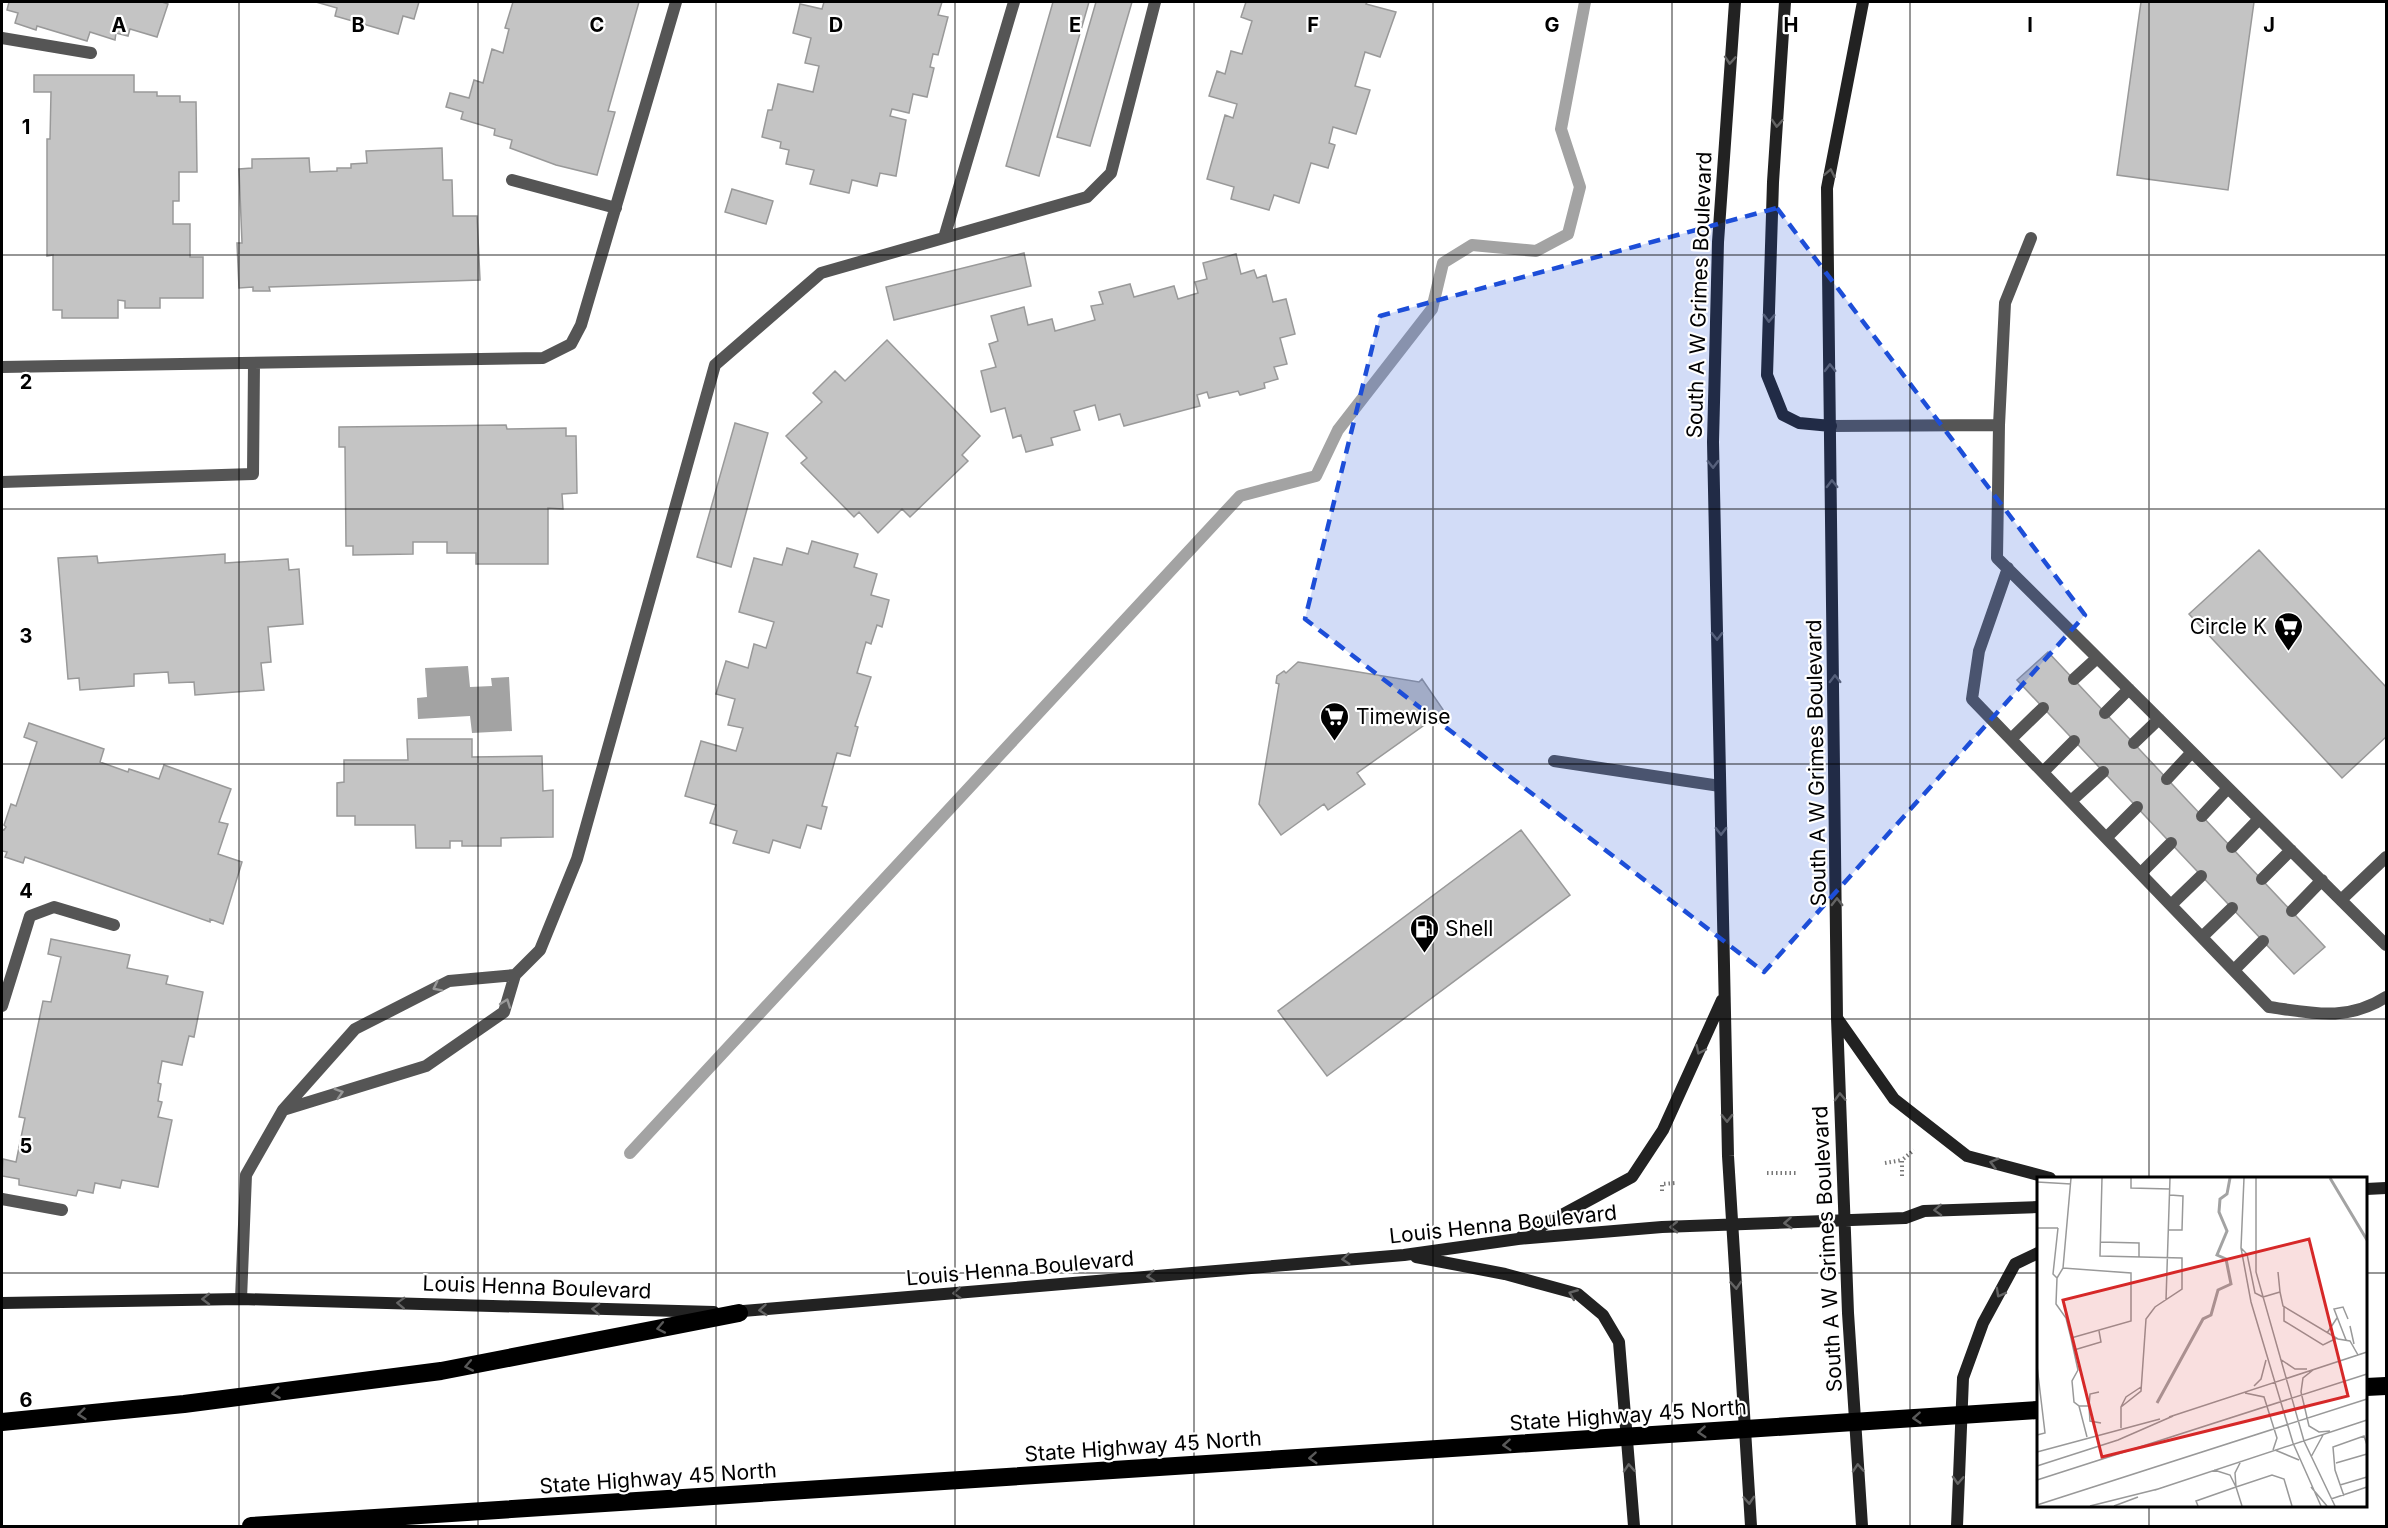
<svg xmlns="http://www.w3.org/2000/svg" width="2388" height="1528" font-family="Inter,sans-serif">
  <rect width="100%" height="100%" fill="#fff"/>
  <!-- water -->
  <path fill="#a3a3a3" d="M468 666 470 687 492 686 491 678 509 677 512 731 472 733 470 716 418 719 417 698 427 697 425 668Z"/>
  <g fill="none" stroke-linecap="round" stroke-linejoin="round">
    <!-- stream -->
    <path stroke="#a3a3a3" stroke-width="12" d="M630 1153 1240 496 1316 476 1338 430 1432 309 1443 263 1472 245 1536 251 1568 234 1580 187 1561 129 1585 2"/>
  </g>
  <!-- building -->
  <path fill="#c4c4c4" stroke="#999" stroke-width="1.5" d="M9 2H162L168 4 157 37 130 29 128 36 116 33 115 40 90 32 87 41 37 26 36 30 15 23 18 13 7 10Z
    M316 2H419L414 19 403 16 398 34 335 16 337 8Z
    M513 2H639L608 111 615 112 597 175 556 165 510 148 512 140 494 135 495 129 461 119 463 112 446 107 450 93 469 98 474 80 483 83 492 49 503 53 509 29 505 28Z
    M824 2H942L938 15 948 17 938 55 933 54 930 67 934 68 927 97 913 94 909 113 892 109 890 116 906 120 896 176 880 173 877 186 852 180 849 193 810 184 814 170 786 164 789 150 780 148 781 142 762 137 768 110H772L778 84 813 92 819 66 805 63 811 38 793 33 800 4 822 9Z
    M1053 2H1089L1039 176 1006 166Z
    M1096 2H1132L1090 146 1057 137Z
    M1246 2H1367L1366 4 1396 12 1380 57 1365 52 1355 86 1370 90 1356 134 1333 127 1329 143 1335 145 1328 168 1311 163 1299 203 1274 195 1269 210 1231 199 1234 187 1207 179 1225 115 1233 118 1237 104 1209 96 1217 71 1225 74 1231 51 1242 54 1252 21 1241 17Z
    M2141 2H2254L2228 190 2117 175Z
    M34 75H134V92H157V96H180V102H196L197 172H179V201H173V224H190V257H203V298H160V308H125V301L118 300V318H62V310H53V255L47 256V139H50L51 92H34Z
    M442 148 443 180H452L453 216H477L480 280 269 287 270 291H253V287L239 288 237 243H242L239 169 252 168V159L309 158 310 172 337 171V168H351V164L367 163 366 151Z
    M732 189 773 201 766 224 725 212Z
    M1024 253 1031 286 894 320 886 287Z
    M1236 254 1241 274 1254 270 1257 278 1266 275 1273 302 1286 299 1295 334 1280 338 1287 364 1274 367 1278 379 1264 383 1265 388 1240 395 1238 391 1209 398 1207 392 1197 395 1200 406 1124 426 1120 414 1099 420 1095 405 1074 411 1080 430 1051 438 1053 445 1026 452 1021 435 1013 438 1005 408 991 412 981 371 996 367 989 344 998 341 991 316 1024 307 1028 325 1052 319 1055 331 1095 320 1091 306 1103 304 1099 292 1130 284 1134 297 1174 286 1178 299 1198 293 1195 282 1207 279 1203 263Z
    M887 340 980 436 962 455 968 461 910 517 902 509 878 533 859 512 854 517 801 463 807 458 786 436 822 402 813 393 835 371 845 381Z
    M735 423 768 433 731 567 697 557Z
    M506 425 507 429 566 428V436H576L577 493 562 494 563 509 548 508V564H476V553H447V542H413V554L353 555V546H346L345 447H339V427Z
    M812 541 858 554 854 567 877 574 871 595 889 600 882 627 877 625 871 644 866 642 857 673 871 677 855 726 858 727 850 756 837 753 822 806 827 807 821 829 807 825 800 848 773 840 769 853 733 843 737 831 710 823 716 805 685 796 701 741 736 751 743 728 728 725 735 699 716 694 726 661 748 668 754 644 766 648 774 622 739 612 754 558 782 565 787 548 808 554Z
    M2259 550 2386 687V737L2342 778 2189 614Z
    M225 554V563L288 559 289 570 299 569 303 624 268 627 271 662 261 663 264 690 195 695 194 682 169 683 168 672 134 674V686L80 690 79 678 68 679 58 558 97 556 98 563Z
    M2048 652 2325 947 2294 974 2017 680Z
    M1298 662 1419 682 1422 679 1444 711 1357 773 1365 784 1328 810 1324 804 1281 835 1259 804 1279 684 1276 683 1277 676 1284 671 1286 673Z
    M29 723 104 749 100 762 128 772 129 769 159 779 164 765 231 789 219 822 228 824 218 854 242 862 223 924 210 919V922L25 857 23 863 5 857 7 852 2 851V829L4 830 6 827 4 825 11 804 16 806 37 742 24 737Z
    M407 739H472V757L542 756 543 791 553 790V837L501 838V846H462V841H450V848H416L415 825H355V816H337V783L344 782V760H408Z
    M1521 830 1570 895 1327 1076 1278 1011Z
    M51 939 130 955 127 968 168 976 166 984 203 992 194 1037 189 1036 182 1065 162 1061 158 1083 161 1084 158 1101 162 1102 158 1117 172 1120 158 1187 122 1180 120 1188 95 1183 93 1193 78 1190 76 1196 19 1185V1179L2 1176 3 1159 16 1162 25 1118 19 1117 43 1001 51 1002 61 957 48 954Z"/>
  <g fill="none" stroke-linecap="round" stroke-linejoin="round">
    <!-- path -->
    <path stroke="#777" stroke-width="4" stroke-dasharray="1.5 3" stroke-linecap="butt" d="M1885 1163 1902 1160
      M1767 1173H1798
      M1902 1176V1160L1914 1150
      M1662 1191V1184L1675 1183"/>
    <!-- lane -->
    <path stroke="#555" stroke-width="12" d="M2 38 91 53
      M512 180 616 208
      M944 238 1014 2
      M2 367 543 358 571 344 581 325 676 2
      M1999 425 2005 303 2031 238
      M1831 426 1999 425 1997 558 2386 945
      M2 482 253 474 254 363
      M2008 568 1979 651 1972 699 2269 1007C2312 1013 2347 1022 2386 997
      M2074 679 2097 658
      M2105 713 2129 689
      M2011 739 2043 708
      M2134 743 2159 719
      M1554 761 1720 786
      M2043 772 2074 741
      M2167 779 2192 752
      M2071 801 2103 772
      M2202 816 2228 788
      M2107 837 2137 807
      M2232 847 2259 819
      M2141 873 2171 843
      M2262 879 2291 850
      M2341 900 2386 857
      M2171 905 2201 876
      M2292 911 2322 880
      M2202 937 2232 908
      M2234 970 2263 941
      M2 1006 30 916 54 907 114 925
      M283 1110 426 1066 504 1012 515 975 540 950 577 859 715 365 821 273 1087 197 1111 173 1155 2
      M2 1199 62 1210
      M241 1299 246 1175 283 1110 355 1029 449 981 515 975"/>
    <!-- secondary -->
    <path stroke="#222" stroke-width="12" d="M1735 2 1718 242 1713 442 1728 1156 1751 1526
      M1785 2 1773 182 1767 375 1783 415 1799 423 1831 426
      M1837 1018 1894 1099 1967 1156 2050 1178
      M2366 1189 2386 1188
      M1521 1237 1632 1177 1663 1130 1722 1000
      M1416 1257 1505 1274 1578 1294 1603 1315 1619 1342 1634 1526
      M2 1303 241 1299 714 1312
      M731 1312 1404 1255 1518 1239 1662 1227 1905 1218 1924 1211 2038 1207
      M1862 1526 1848 1313 1837 1018 1827 188 1863 2
      M1957 1526 1963 1378 1983 1323 2015 1264 2038 1253"/>
    <!-- highway -->
    <path stroke="#000" stroke-width="18" d="M2366 1387 2386 1386
      M2 1422 184 1404 441 1371 739 1313
      M251 1526 2038 1410"/>
  </g>
  <!-- one-way arrows -->
  <defs><path id="oneway-chevron" d="M-2-3.5L2.5 0L-2 3.5" fill="none" stroke-width="1.6" stroke-linecap="round" stroke-linejoin="round" transform="scale(1.5)"/></defs>
  <g stroke="#646464">
    <use href="#oneway-chevron" transform="translate(1730 60) rotate(94)"/>
    <use href="#oneway-chevron" transform="translate(1777 123) rotate(94)"/>
    <use href="#oneway-chevron" transform="translate(1830 173) rotate(-79)"/>
    <use href="#oneway-chevron" transform="translate(1769 318) rotate(92)"/>
    <use href="#oneway-chevron" transform="translate(1830 368) rotate(-91)"/>
    <use href="#oneway-chevron" transform="translate(1713 464) rotate(89)"/>
    <use href="#oneway-chevron" transform="translate(1832 484) rotate(-91)"/>
    <use href="#oneway-chevron" transform="translate(1717 636) rotate(89)"/>
    <use href="#oneway-chevron" transform="translate(1835 679) rotate(-91)"/>
    <use href="#oneway-chevron" transform="translate(1721 831) rotate(89)"/>
    <use href="#oneway-chevron" transform="translate(1837 902) rotate(-90)"/>
    <use href="#oneway-chevron" transform="translate(1700 1050) rotate(115)"/>
    <use href="#oneway-chevron" transform="translate(1840 1097) rotate(-92)"/>
    <use href="#oneway-chevron" transform="translate(1727 1118) rotate(89)"/>
    <use href="#oneway-chevron" transform="translate(1994 1163) rotate(-165)"/>
    <use href="#oneway-chevron" transform="translate(1938 1210) rotate(178)"/>
    <use href="#oneway-chevron" transform="translate(1788 1223) rotate(176)"/>
    <use href="#oneway-chevron" transform="translate(1674 1227) rotate(179)"/>
    <use href="#oneway-chevron" transform="translate(1346 1259) rotate(175)"/>
    <use href="#oneway-chevron" transform="translate(1151 1276) rotate(175)"/>
    <use href="#oneway-chevron" transform="translate(1736 1285) rotate(86)"/>
    <use href="#oneway-chevron" transform="translate(957 1293) rotate(175)"/>
    <use href="#oneway-chevron" transform="translate(2000 1293) rotate(119)"/>
    <use href="#oneway-chevron" transform="translate(1573 1294) rotate(-158)"/>
    <use href="#oneway-chevron" transform="translate(206 1299) rotate(179)"/>
    <use href="#oneway-chevron" transform="translate(401 1303) rotate(-178)"/>
    <use href="#oneway-chevron" transform="translate(596 1309) rotate(-178)"/>
    <use href="#oneway-chevron" transform="translate(763 1310) rotate(175)"/>
    <use href="#oneway-chevron" transform="translate(1629 1468) rotate(-94)"/>
    <use href="#oneway-chevron" transform="translate(1858 1468) rotate(-94)"/>
    <use href="#oneway-chevron" transform="translate(1958 1480) rotate(93)"/>
    <use href="#oneway-chevron" transform="translate(1749 1500) rotate(86)"/>
  </g>
  <g stroke="#999">
    <use href="#oneway-chevron" transform="translate(437 987) rotate(153)"/>
    <use href="#oneway-chevron" transform="translate(506 1003) rotate(-70)"/>
    <use href="#oneway-chevron" transform="translate(339 1093) rotate(-17)"/>
  </g>
  <g stroke="#595959">
    <use href="#oneway-chevron" transform="translate(661 1328) rotate(169)"/>
    <use href="#oneway-chevron" transform="translate(469 1366) rotate(169)"/>
    <use href="#oneway-chevron" transform="translate(276 1393) rotate(173)"/>
    <use href="#oneway-chevron" transform="translate(82 1414) rotate(174)"/>
    <use href="#oneway-chevron" transform="translate(1917 1418) rotate(176)"/>
    <use href="#oneway-chevron" transform="translate(1702 1432) rotate(176)"/>
    <use href="#oneway-chevron" transform="translate(1507 1445) rotate(176)"/>
    <use href="#oneway-chevron" transform="translate(1313 1458) rotate(176)"/>
  </g>
  <!-- marked area -->
  <path fill="#1d4ed8" fill-opacity="0.2" stroke="#1d4ed8" stroke-width="4.5" stroke-dasharray="12 8" stroke-linejoin="round" d="M1777 208 2085 615 1764 972 1305 619 1380 316Z"/>
  <!-- grid -->
  <path fill="none" stroke="#000" stroke-width="1.5" stroke-opacity="0.55" d="M239 2V1526M478 2V1526M716 2V1526M955 2V1526M1194 2V1526M1433 2V1526M1672 2V1526M1910 2V1526M2149 2V1178M2 255H2386M2 509H2386M2 764H2386M2 1019H2386M2 1273H2038M2366 1273H2386M2149 1506V1526"/>
  <!-- icons -->
  <defs>
    <symbol id="supermarket-pin" viewBox="-11 -11 22 30"><path d="M0 17L-7.5 6A9.5 9.5 0 1 1 7.5 6Z" fill="#000" stroke="#fff"/><path d="M-6-5.5h2.5l.6 2H6L4.5 2H-2.5L-4.4-4H-6ZM-1.5 3.2a1.3 1.3 0 1 0 .1 0ZM3 3.2a1.3 1.3 0 1 0 .1 0Z" fill="#fff"/></symbol>
    <symbol id="fuel-pin" viewBox="-11 -11 22 30"><path d="M0 17L-7.5 6A9.5 9.5 0 1 1 7.5 6Z" fill="#000" stroke="#fff"/><path d="M-5.5-6h7V0h2V4h1.3V-2.5L3-4.5l.8-.8L6-3V5H2.5V1h-1V6h-7ZM-4.2-4.7v3.2H.2V-4.7Z" fill="#fff"/></symbol>
  </defs>
  <g fill-rule="evenodd">
    <use href="#supermarket-pin" x="2272" y="610" width="33" height="45"/>
    <use href="#supermarket-pin" x="1318" y="700" width="33" height="45"/>
    <use href="#fuel-pin" x="1408" y="912" width="33" height="45"/>
  </g>
  <g text-anchor="middle" dominant-baseline="central" stroke-width="4.5" stroke-linejoin="round" paint-order="stroke">
    <!-- street labels -->
    <g font-size="21" fill="#000" stroke="#fff">
      <text transform="translate(1699 295) rotate(-88)">South A W Grimes Boulevard</text>
      <text transform="translate(1816 763) rotate(-91)">South A W Grimes Boulevard</text>
      <text transform="translate(1503 1224) rotate(-6)">Louis Henna Boulevard</text>
      <text transform="translate(1827 1249) rotate(-93)">South A W Grimes Boulevard</text>
      <text transform="translate(1020 1268) rotate(-5)">Louis Henna Boulevard</text>
      <text transform="translate(537 1287) rotate(2)">Louis Henna Boulevard</text>
      <text transform="translate(1628 1415) rotate(-4)">State Highway 45 North</text>
      <text transform="translate(1143 1446) rotate(-4)">State Highway 45 North</text>
      <text transform="translate(658 1478) rotate(-4)">State Highway 45 North</text>
    </g>
    <!-- poi labels -->
    <g font-size="21" fill="#000" stroke="#fff" text-anchor="start">
      <text x="2267" y="626" text-anchor="end">Circle K</text>
      <text x="1356" y="716">Timewise</text>
      <text x="1445" y="928">Shell</text>
    </g>
  </g>
  <!-- overview -->
  <g transform="translate(2037 1177)">
    <rect width="330" height="330" fill="#fff"/>
    <path fill="none" stroke="#a3a3a3" stroke-width="3" d="M293 1 330 63M120 226 166 142 174 138 181 113 194 107 189 82 180 78 190 54 182 35 183 22 190 17 193 1"/>
    <path fill="none" stroke="#999" stroke-width="1.5" d="M65 1 63 79 145 81V112L118 130 109 142 104 214 84 230M94 1V11L133 12M207 1 204 71 214 125 256 266 284 329M219 1V95L267 264 298 329M0 5 34 7M0 51H21M132 53H145L146 19 133 18M63 65 102 66V80M204 71 210 77 218 116 226 120M26 91 34 1M241 95 243 115M20 101 16 97 21 51M226 120 243 115 246 129 301 162 313 164 321 178M129 123 133 1M247 130V144L286 168 300 161M313 149 317 167M290 156 300 141M34 161 94 144V96L26 91 20 101 19 127 29 141 34 161 41 193 35 204 37 225 42 229 50 260M309 163 297 132 306 130 311 142M37 173 64 165 62 154M243 182 258 192H270M0 189 8 256 0 258M276 193 266 201 264 215 272 249 282 255 293 254M217 209 224 202 229 183M208 216 227 220 240 261 236 273M42 229H52L53 217 62 215M52 229 53 244 64 246M132 240 330 175M84 251V230L89 220 104 210M238 273 262 283M0 275 123 242M274 280 286 258M299 286 330 277M0 289 81 263 136 239M177 293 193 298 199 310 198 296 204 284M0 303 330 197M303 308 330 300M274 310 290 329M118 313 330 243M307 319 298 293 296 270 327 259 330 268M294 322 330 310M0 328 330 222M53 329 121 312M77 329 101 320M161 329 159 324 199 310M205 329 199 310 235 298 247 302 255 329"/>
    <path fill="#d62828" fill-opacity="0.15" stroke="#d62828" stroke-width="3" d="M272 62 311 219 65 280 26 123Z"/>
    <rect width="330" height="330" fill="none" stroke="#000" stroke-width="3"/>
  </g>
  <g font-size="20" text-anchor="middle" font-weight="bold" fill="#000" stroke="#fff" stroke-width="4.5" stroke-linejoin="round" paint-order="stroke">
    <text x="119" y="32">A</text>
    <text x="358" y="32">B</text>
    <text x="597" y="32">C</text>
    <text x="836" y="32">D</text>
    <text x="1075" y="32">E</text>
    <text x="1313" y="32">F</text>
    <text x="1552" y="32">G</text>
    <text x="1791" y="32">H</text>
    <text x="2030" y="32">I</text>
    <text x="2269" y="32">J</text>
    <text x="26" y="134">1</text>
    <text x="26" y="389">2</text>
    <text x="26" y="643">3</text>
    <text x="26" y="898">4</text>
    <text x="26" y="1153">5</text>
    <text x="26" y="1407">6</text>
  </g>
  <!-- border -->
  <rect width="2388" height="1528" fill="none" stroke="#000000" stroke-width="6"/>
</svg>
